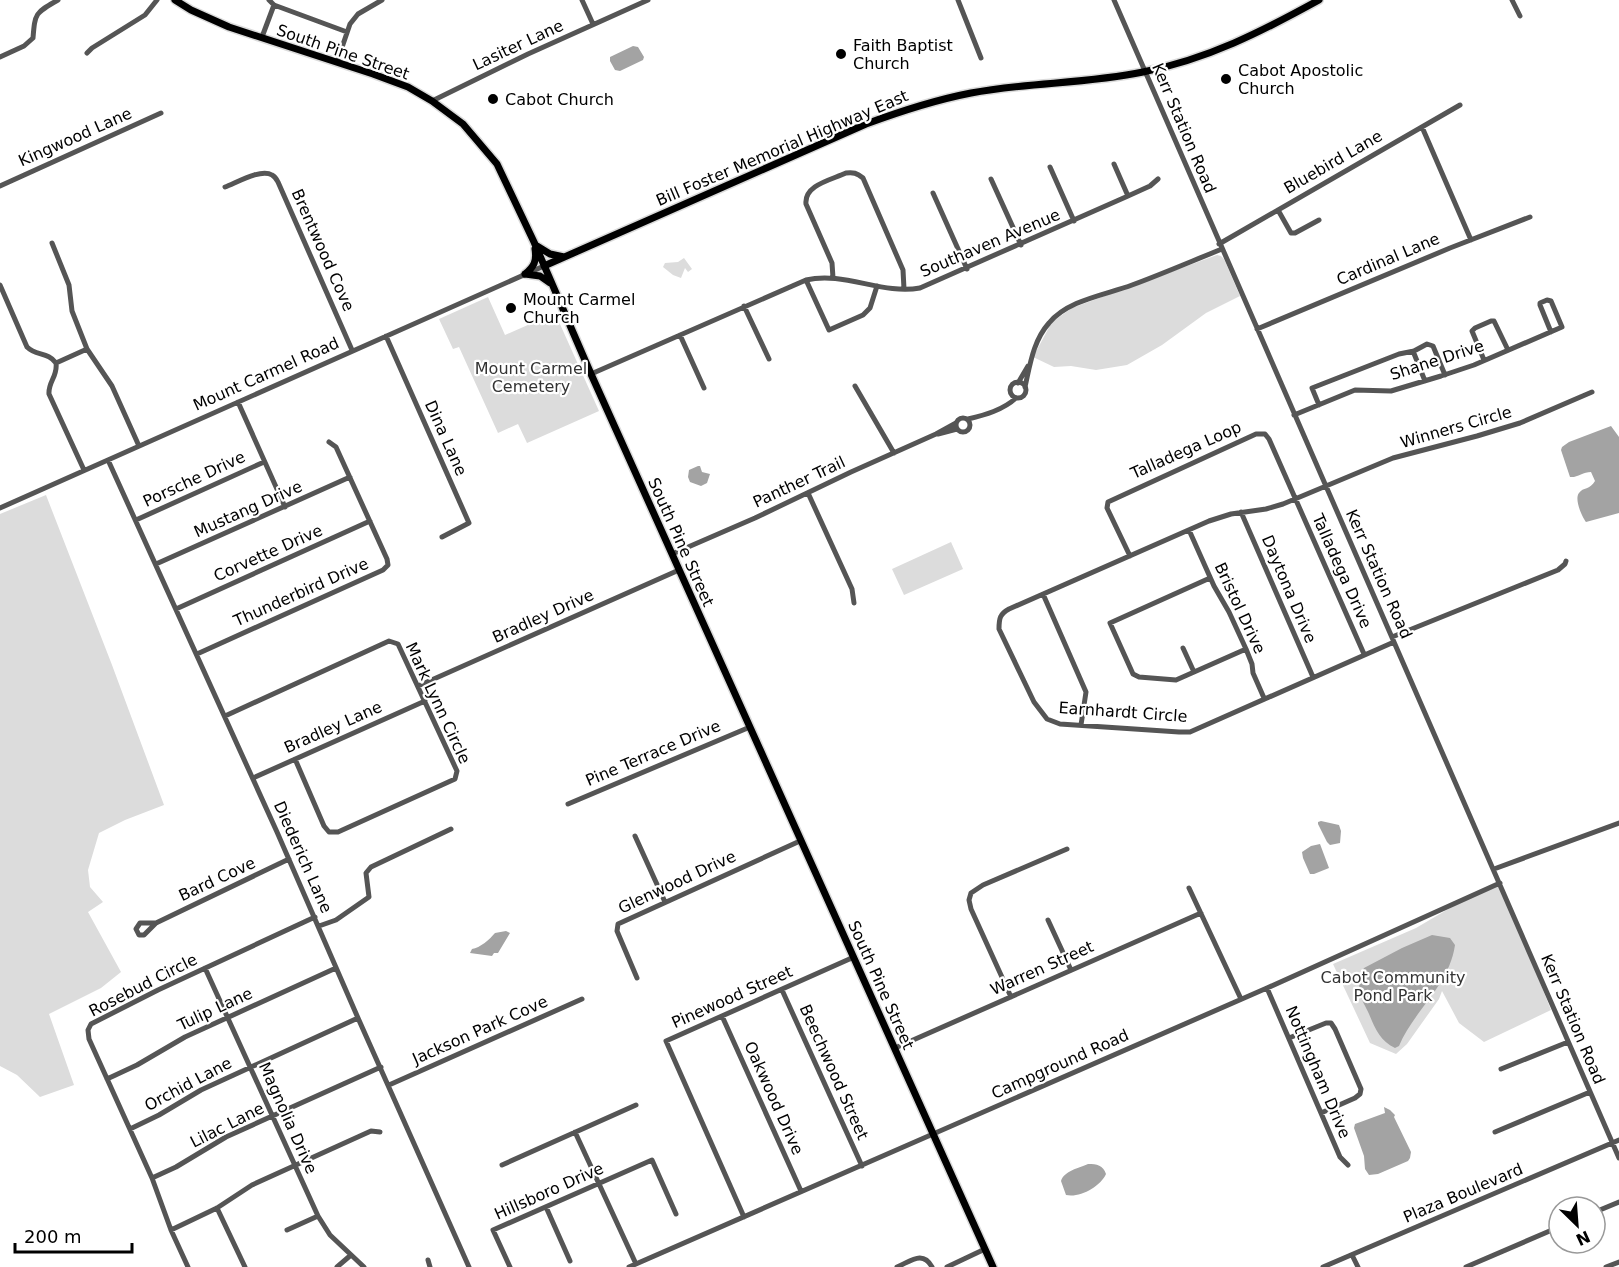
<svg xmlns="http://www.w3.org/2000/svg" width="1619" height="1267" font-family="'DejaVu Sans',sans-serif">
  <rect width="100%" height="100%" fill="#fff"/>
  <!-- green -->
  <path fill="#dcdcdc" d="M1217 255 1221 256 1224 259 1240 296 1206 313 1162 345 1127 365 1096 370 1071 366 1054 367 1033 357 1052 322 1072 308Z
    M684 258 692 269 688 272 685 268 681 278 673 275 663 267 665 263 678 262Z
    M488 297 505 335 555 313 599 411 527 443 518 424 498 433 459 347 453 349 439 319Z
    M46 495 112 665 164 805 125 820 99 833 88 870 90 887 103 902 88 912 121 972 101 988 49 1014 74 1085 40 1097 17 1075 0 1066V514Z
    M951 542 963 569 904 595 892 569Z
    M1500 883 1551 1010 1484 1042 1459 1023 1442 991 1439 999 1407 1044 1396 1054 1370 1043 1333 964 1416 928 1462 901Z"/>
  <!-- water -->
  <path fill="#a3a3a3" d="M633 46 638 47 644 57 643 60 620 71 615 70 610 61V57Z
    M1611 426 1619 437V513L1586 522C1582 517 1574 499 1579 493 1583 487 1590 490 1595 481L1591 472C1583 472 1577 478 1570 477L1561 450 1562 447 1569 442Z
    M698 466H700L702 472 710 474 707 483 701 486 690 482 688 477 689 470Z
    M1321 821 1339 825 1341 831 1340 843 1330 845 1327 842 1318 824V822Z
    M1320 844 1329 868 1314 874H1310L1303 858 1302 852 1311 846Z
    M506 931 510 933 498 953H494L492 956 470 953 472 949C480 948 490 939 495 933Z
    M1432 935 1450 938 1455 945C1449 986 1414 1010 1399 1046L1395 1048C1380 1041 1375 1028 1369 1014 1366 1007 1361 1000 1360 992 1358 984 1360 975 1364 968L1402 948Z
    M1384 1107 1390 1110 1395 1115 1394 1117 1411 1152 1410 1158 1408 1161 1378 1174 1369 1175 1365 1169 1364 1156 1354 1128 1355 1124 1385 1113Z
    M1088 1164C1097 1164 1103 1165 1106 1174 1100 1187 1080 1198 1066 1195L1061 1181C1064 1171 1079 1168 1088 1164Z"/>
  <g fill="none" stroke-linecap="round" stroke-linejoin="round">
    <defs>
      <path id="major" d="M175 0 191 10 229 27 373 74 408 87 432 101 463 124 497 164 534 242 591 374 993 1267
        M537 246 550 254 564 257
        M544 266 866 124C901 111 935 100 971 93 1028 82 1086 84 1143 72 1208 59 1261 32 1319 0
        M525 274C534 267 537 261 535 249
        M525 274 540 276 550 283"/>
    </defs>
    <!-- major casing -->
    <use href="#major" stroke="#dbdbdb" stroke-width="10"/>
    <!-- minor -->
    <path stroke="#555" stroke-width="5" d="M269 0 274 5 347 32
      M582 0 593 24
      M958 0 981 58
      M1114 0 1619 1158
      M1512 0 1520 16
      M262 37 274 5
      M87 53 92 48 145 15 157 0
      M0 57 24 46 33 38C35 13 35 13 58 0
      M337 62 350 24 358 14 382 0
      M432 101 528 54 648 0
      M1422 127 1471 240
      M1114 164 1128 196
      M1050 167 1074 221
      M991 179 1021 245
      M0 186 161 113
      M225 187C236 183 261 168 272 175 274 176 277 180 278 182L352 350
      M933 193 967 269
      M1278 210 1291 233H1295L1319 220
      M52 243 69 285 72 311 87 349 112 386 139 446
      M1219 244 1460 105
      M833 278 832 263 806 204C804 185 831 180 846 173 853 172 857 173 863 178L903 270 904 289
      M806 280 829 330 863 315 870 308 877 286
      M0 285 27 347C36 356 48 352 56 363 58 376 48 382 49 394L84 470
      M744 306 769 359
      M1257 329 1450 248 1530 217
      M680 335 704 388
      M386 336 469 523 442 537
      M1413 351 1425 381
      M1484 360 1472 331 1475 328 1491 321H1494L1508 350
      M56 363 87 349
      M591 374 806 280C844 271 882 295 920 288L1128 196 1150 186 1158 179
      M1010 390a8 8 0 1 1 16 0a8 8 0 1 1-16 0Z
      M1018 383 1028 366
      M855 386 894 453
      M1025 387C1030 365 1033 341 1049 323 1068 300 1105 295 1132 285 1162 274 1192 261 1222 249
      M238 402 285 507
      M1319 405 1312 388 1399 354 1414 351 1427 344 1433 346 1445 375
      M1294 415 1355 390 1391 391 1441 376 1474 365 1562 327 1551 301 1547 300 1540 303V305L1551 332
      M956 425a7 7 0 1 1 14 0a7 7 0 1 1-14 0Z
      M968 419C985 415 1003 410 1016 398
      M938 434 957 429
      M108 460 277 832 358 1018 469 1267
      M808 493 852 589 854 603
      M0 508 544 266
      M1241 512 1313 677
      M136 520 264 462
      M1189 530 1214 586 1229 612 1246 649 1252 664 1253 673 1264 698
      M672 554 755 518 851 472 936 434 956 423
      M1130 556 1107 508 1108 502 1256 434H1265L1269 439 1364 654
      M156 564 350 477
      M1210 578 1110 623 1133 674 1139 677 1176 680 1246 649
      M1043 594 1086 692 1081 725
      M176 609 370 521
      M1392 637 1558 570 1565 564 1566 561
      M1394 642 1190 732H1179L1060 724 1047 719 1034 702 999 629C999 618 1000 614 1009 609L1209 521 1231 514 1266 509 1283 504 1393 458 1477 436 1520 423 1592 392
      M1183 648 1194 672
      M197 654 383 570 388 565 387 559 336 447 329 442
      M418 686 679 570
      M225 716 389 641 398 644 457 771 455 779 338 832H329L324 826 295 759
      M253 778 425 701
      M568 804 750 727
      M635 836 665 902
      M1494 869 1619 823
      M1189 888 1241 999
      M1048 920 1071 970
      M156 923 144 935H139L136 929 140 923H156L289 859
      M319 926 336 920 369 897 366 873 371 867 451 829
      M205 968 318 1216 330 1235 364 1267
      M637 978 617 931 618 924 800 841
      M1267 988 1340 1157 1348 1165
      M782 990 862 1166
      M1011 997 971 909 969 900 971 893 983 885 1067 849
      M722 1016 801 1191
      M1289 1038 1326 1023H1331L1335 1029 1361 1089 1360 1094 1355 1098 1321 1113
      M895 1048 1201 913
      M1501 1069 1568 1042
      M107 1079 137 1065 185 1037 336 968
      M389 1085 582 999
      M130 1129 159 1115 201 1090 358 1018
      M575 1132 636 1264
      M1495 1132 1590 1092
      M502 1165 636 1105
      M152 1178 176 1167 226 1137 381 1067
      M546 1207 570 1261
      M217 1208 245 1267
      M1595 1212 1619 1202
      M744 1217 666 1041 854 957
      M171 1230 217 1208 252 1185 371 1131 380 1132
      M287 1230 318 1216
      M1352 1255 1358 1267
      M428 1260 430 1267
      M188 1267 171 1230 152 1178 89 1039 88 1030 91 1024 158 990 315 917
      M337 1267 351 1255
      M510 1267 493 1230 652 1160 676 1214
      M629 1267 1267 988 1500 883
      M897 1267C911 1261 923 1250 932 1267
      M947 1267 985 1249
      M1323 1267 1619 1140
      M1466 1267 1559 1227
      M1606 1267 1619 1262"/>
    <!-- major -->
    <use href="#major" stroke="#000" stroke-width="7"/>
  </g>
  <!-- markers -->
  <g fill="#000" stroke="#fff" stroke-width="2">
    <circle cx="841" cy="54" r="6"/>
    <circle cx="1226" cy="79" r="6"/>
    <circle cx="493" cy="99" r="6"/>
    <circle cx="511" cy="308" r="6"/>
  </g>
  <g text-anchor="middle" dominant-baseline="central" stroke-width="4.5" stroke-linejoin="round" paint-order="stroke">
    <!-- street labels -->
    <g font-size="16" fill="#000" stroke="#fff">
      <text transform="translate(518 45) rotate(-25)">Lasiter Lane</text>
      <text transform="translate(343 52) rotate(19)">South Pine Street</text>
      <text transform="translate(1184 128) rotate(67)">Kerr Station Road</text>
      <text transform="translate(75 137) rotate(-24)">Kingwood Lane</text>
      <text transform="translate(782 148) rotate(-23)">Bill Foster Memorial Highway East</text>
      <text transform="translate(1333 162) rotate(-30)">Bluebird Lane</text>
      <text transform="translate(990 243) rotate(-23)">Southaven Avenue</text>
      <text transform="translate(323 250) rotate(66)">Brentwood Cove</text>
      <text transform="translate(1388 259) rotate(-23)">Cardinal Lane</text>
      <text transform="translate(1437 360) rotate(-18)">Shane Drive</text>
      <text transform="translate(266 374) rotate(-24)">Mount Carmel Road</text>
      <text transform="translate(1456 427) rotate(-16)">Winners Circle</text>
      <text transform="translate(446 438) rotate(66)">Dina Lane</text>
      <text transform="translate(1186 450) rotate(-24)">Talladega Loop</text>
      <text transform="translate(194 479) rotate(-25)">Porsche Drive</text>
      <text transform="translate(799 482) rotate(-25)">Panther Trail</text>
      <text transform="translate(248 509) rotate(-24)">Mustang Drive</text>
      <text transform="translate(681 542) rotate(66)">South Pine Street</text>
      <text transform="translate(268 553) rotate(-24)">Corvette Drive</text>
      <text transform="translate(1342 571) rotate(66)">Talladega Drive</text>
      <text transform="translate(1379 574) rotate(66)">Kerr Station Road</text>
      <text transform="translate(1289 589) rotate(67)">Daytona Drive</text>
      <text transform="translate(301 592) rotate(-24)">Thunderbird Drive</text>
      <text transform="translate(1240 608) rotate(65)">Bristol Drive</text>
      <text transform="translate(543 616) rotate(-24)">Bradley Drive</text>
      <text transform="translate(438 703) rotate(65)">Mark Lynn Circle</text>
      <text transform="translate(1123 712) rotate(4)">Earnhardt Circle</text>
      <text transform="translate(333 727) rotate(-24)">Bradley Lane</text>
      <text transform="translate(653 753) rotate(-23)">Pine Terrace Drive</text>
      <text transform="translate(303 857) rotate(66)">Diederich Lane</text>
      <text transform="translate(217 879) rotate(-25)">Bard Cove</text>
      <text transform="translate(677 882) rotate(-25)">Glenwood Drive</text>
      <text transform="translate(1042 968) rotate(-24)">Warren Street</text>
      <text transform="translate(143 985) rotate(-27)">Rosebud Circle</text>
      <text transform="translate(881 985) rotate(66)">South Pine Street</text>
      <text transform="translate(732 997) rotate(-24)">Pinewood Street</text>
      <text transform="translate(215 1009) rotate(-25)">Tulip Lane</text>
      <text transform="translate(1573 1019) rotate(67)">Kerr Station Road</text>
      <text transform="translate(480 1030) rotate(-24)">Jackson Park Cove</text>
      <text transform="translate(1060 1064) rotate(-24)">Campground Road</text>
      <text transform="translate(834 1072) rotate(66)">Beechwood Street</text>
      <text transform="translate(1318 1072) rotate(67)">Nottingham Drive</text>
      <text transform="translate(188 1084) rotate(-28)">Orchid Lane</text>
      <text transform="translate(774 1098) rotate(66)">Oakwood Drive</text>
      <text transform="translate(288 1118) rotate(66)">Magnolia Drive</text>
      <text transform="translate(227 1125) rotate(-27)">Lilac Lane</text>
      <text transform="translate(549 1191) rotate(-24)">Hillsboro Drive</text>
      <text transform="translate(1463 1193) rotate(-23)">Plaza Boulevard</text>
    </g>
    <!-- poi labels -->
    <g font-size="16" fill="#000" stroke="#fff" text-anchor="start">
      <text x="853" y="45">Faith Baptist<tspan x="853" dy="18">Church</tspan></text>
      <text x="1238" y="70">Cabot Apostolic<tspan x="1238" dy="18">Church</tspan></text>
      <text x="505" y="99">Cabot Church</text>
      <text x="523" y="299">Mount Carmel<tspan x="523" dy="18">Church</tspan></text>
    </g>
    <!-- park labels -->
    <g font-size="16" fill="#333" stroke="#fff">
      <text x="531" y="368">Mount Carmel<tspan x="531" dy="18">Cemetery</tspan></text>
      <text x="1393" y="977">Cabot Community<tspan x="1393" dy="18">Pond Park</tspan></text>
    </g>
  </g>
  <!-- north arrow -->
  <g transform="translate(1577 1225) rotate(155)"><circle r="28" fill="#ffffff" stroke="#999999" stroke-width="1.5"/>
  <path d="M0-4.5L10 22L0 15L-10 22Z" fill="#000000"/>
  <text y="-9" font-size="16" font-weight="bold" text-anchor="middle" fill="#000000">N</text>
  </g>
  <!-- scale -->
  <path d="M15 1243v9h117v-9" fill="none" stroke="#000000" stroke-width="3"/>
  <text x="24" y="1243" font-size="18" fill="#000000" stroke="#ffffff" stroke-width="4.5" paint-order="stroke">200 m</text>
</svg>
